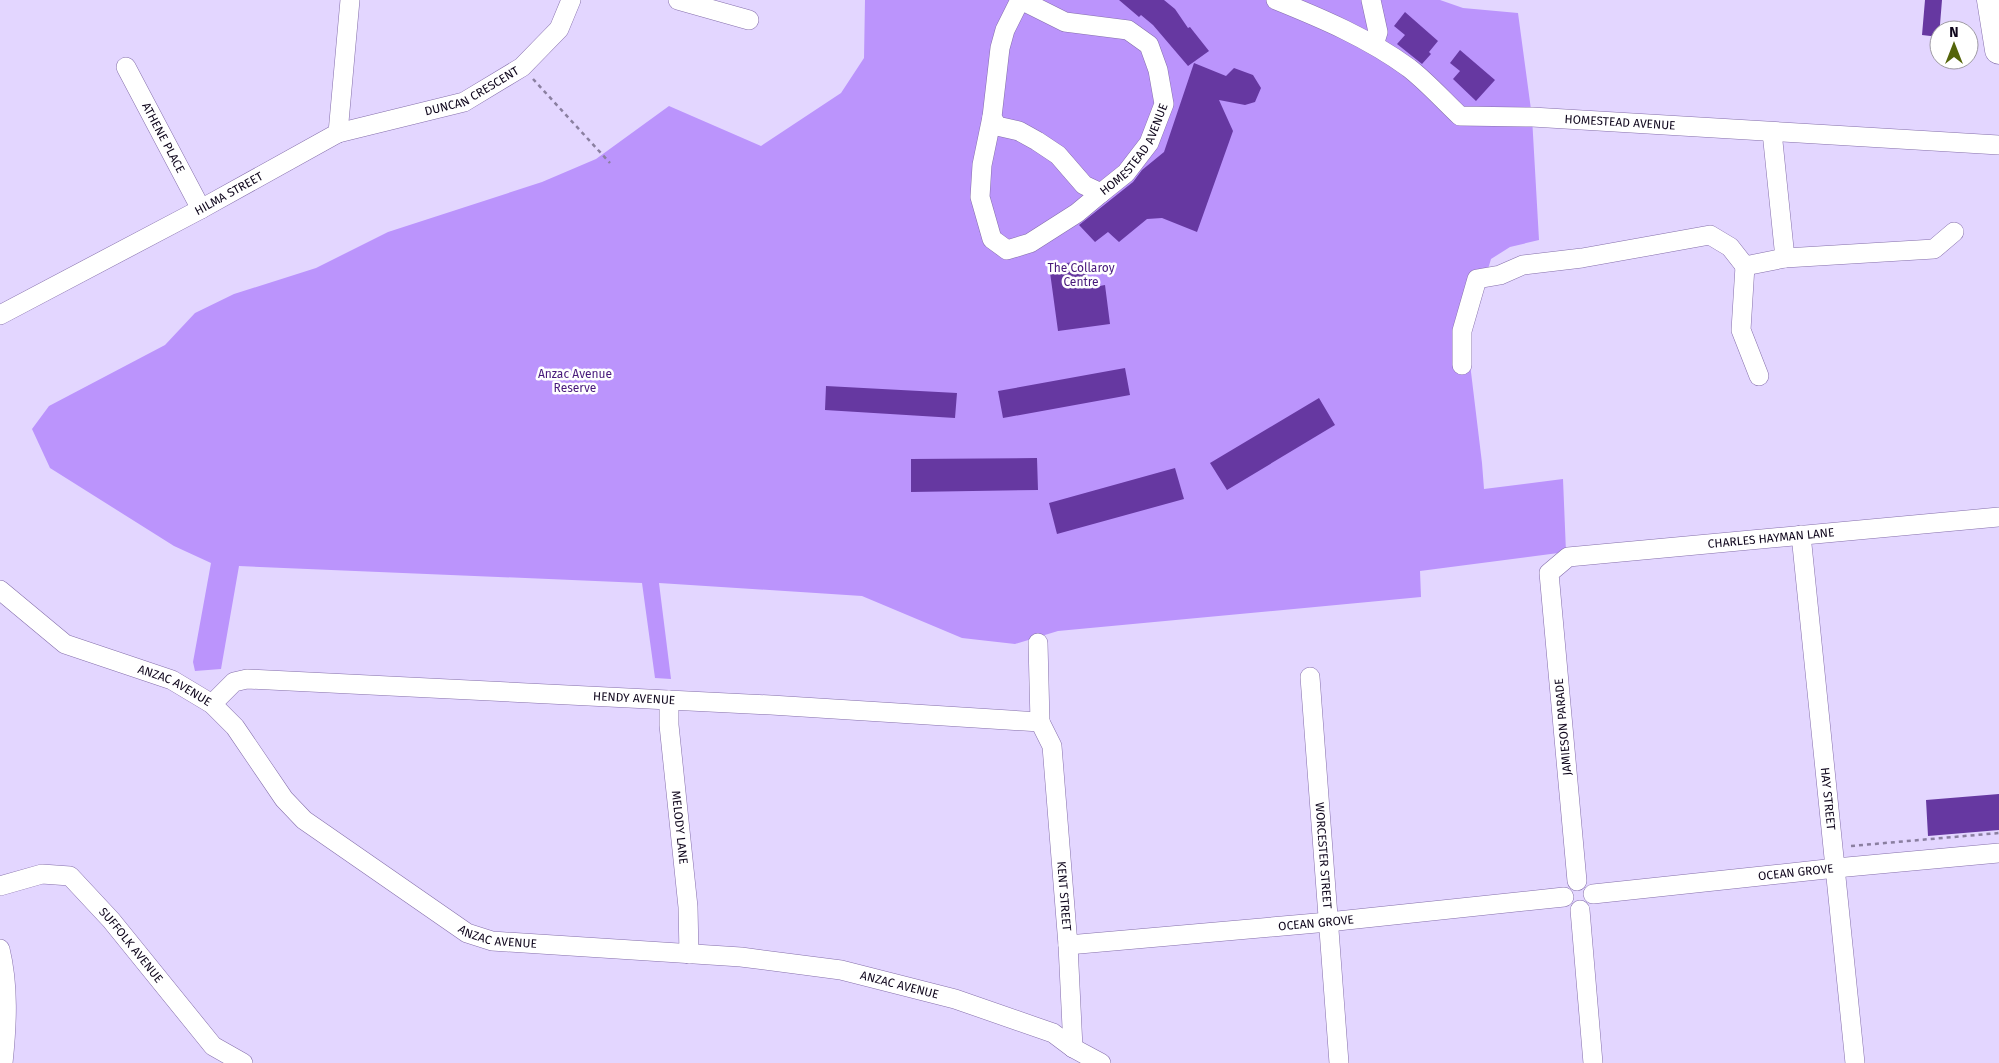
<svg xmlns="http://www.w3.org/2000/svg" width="1999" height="1063" font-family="'Fira Sans',sans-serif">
  <rect width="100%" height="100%" fill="#e3d6ff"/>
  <!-- green -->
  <path fill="#bb94fc" d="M865 0H1440L1463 8 1518 13 1532 117 1539 240 1510 247 1491 259 1467 339 1482 463 1484 489 1563 479 1566 552 1420 571 1421 597 1058 631 1015 644 962 638 862 596 659 583 671 679 655 678 642 583 239 566 221 669 195 671 193 662 211 563 174 546 50 468 32 429 49 406 165 345 195 313 234 294 316 268 388 232 542 182 596 159 669 106 761 146 841 93 864 58Z"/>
  <!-- building -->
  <path fill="#6638a1" d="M1119 0H1164L1175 9 1188 28 1190 27 1209 51 1188 66 1153 25 1141 15 1139 17Z
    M1925 0H1942L1939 37 1922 35Z
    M1405 12 1438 41 1429 52 1431 54 1422 64 1397 44 1405 35 1394 26Z
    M1460 50 1495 80 1476 101 1453 79 1460 71 1450 63Z
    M1194 63 1226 76 1234 68 1253 75 1261 88 1255 102 1245 105 1219 100 1233 131 1197 232 1162 218 1147 219 1119 242 1108 232 1095 242 1079 225 1133 182 1142 170 1164 152Z
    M1084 261 1088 288 1105 285 1110 324 1058 331 1049 265Z
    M1125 368 1130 395 1003 418 998 391Z
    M826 386 957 393 955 418 825 410Z
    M1319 398 1335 425 1227 490 1210 463Z
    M1037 458 1038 490 911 492V459Z
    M1175 468 1184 499 1057 534 1049 503Z
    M1999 794V830L1928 836 1926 800Z"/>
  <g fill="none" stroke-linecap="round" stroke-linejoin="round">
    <defs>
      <g id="minor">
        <path d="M678 0 749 20"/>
        <path id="s1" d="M1020 0 1005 30 1000 48 992 117 997 126 1019 131 1037 141 1058 155 1084 185 1101 193 1126 173 1149 143 1164 104 1158 70 1149 45 1128 30 1065 22 1021 0"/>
        <path id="s2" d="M1276 0C1323 19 1368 38 1409 68 1427 82 1443 100 1460 116L1532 117 1999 145"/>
        <path d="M1371 0 1378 32 1374 45"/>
        <path id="s3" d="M126 67 201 209"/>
        <path d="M992 117 982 165 980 197 992 239 1007 250 1030 243 1077 213 1101 193"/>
        <path d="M1772 132 1785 258"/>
        <path id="s4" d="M338 133 464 102 522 67 559 29 571 0"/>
        <path d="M1745 266 1741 330 1759 376"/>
        <path id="s5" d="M0 315 201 209 338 133 350 0"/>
        <path d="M1462 365V331L1477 279 1500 275 1523 265 1582 258 1710 235 1730 247 1745 266 1785 258 1934 249 1954 232"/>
        <path id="s6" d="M1801 535 1855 1063"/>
        <path id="s7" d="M0 590 65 644 172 680 212 704 235 727 284 799 304 820 467 933 492 941 741 957 841 970 955 999 1053 1033 1073 1048 1101 1063"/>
        <path d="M1038 643 1040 722"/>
        <path id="s8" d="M1310 677 1339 1063"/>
        <path id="s9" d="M669 700V725L688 907 689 954"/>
        <path id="s10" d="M212 704 234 682 247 679 771 705 1040 722 1052 746 1068 945 1073 1048"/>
        <path id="s11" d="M1577 881 1549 573 1568 557 1999 517"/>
        <path id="s12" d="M0 886 42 874 70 876 111 920 213 1046 243 1063"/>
        <path id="s13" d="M1593 894 1836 868 1999 853"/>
        <path d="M1580 910 1593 1063"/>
        <path id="s14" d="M1068 945 1328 922 1564 897"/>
        <path d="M0 949C9 986 7 1025 3 1063"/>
      </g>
      <path id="highway" d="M1991 0 1999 50"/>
    </defs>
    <!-- minor casing -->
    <use href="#minor" stroke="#856fab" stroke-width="20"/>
    <!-- highway casing -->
    <use href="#highway" stroke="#856fab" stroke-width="29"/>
    <!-- path -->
    <path stroke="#8a7fa0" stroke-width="2.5" stroke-dasharray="4 4" stroke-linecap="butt" d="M533 79 610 163
      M1851 846 1999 833"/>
    <!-- minor -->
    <use href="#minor" stroke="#fff" stroke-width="19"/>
    <!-- highway -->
    <use href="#highway" stroke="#fff" stroke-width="28"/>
  </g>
  <g text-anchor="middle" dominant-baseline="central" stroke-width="5" stroke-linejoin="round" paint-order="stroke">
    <!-- street labels -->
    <g font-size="12" fill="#0f061c" stroke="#fff">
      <text stroke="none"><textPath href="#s4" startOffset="141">DUNCAN CRESCENT</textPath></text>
      <text stroke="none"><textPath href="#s2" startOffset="380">HOMESTEAD AVENUE</textPath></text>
      <text stroke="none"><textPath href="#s3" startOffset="80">ATHENE PLACE</textPath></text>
      <text stroke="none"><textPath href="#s1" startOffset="315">HOMESTEAD AVENUE</textPath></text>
      <text stroke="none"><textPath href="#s5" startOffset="259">HILMA STREET</textPath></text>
      <text stroke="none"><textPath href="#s11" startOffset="538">CHARLES HAYMAN LANE</textPath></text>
      <text stroke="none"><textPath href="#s7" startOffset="202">ANZAC AVENUE</textPath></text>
      <text stroke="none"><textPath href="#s10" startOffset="432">HENDY AVENUE</textPath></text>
      <text transform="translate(1563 727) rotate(-95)">JAMIESON PARADE</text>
      <text stroke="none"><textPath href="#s6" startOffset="265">HAY STREET</textPath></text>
      <text stroke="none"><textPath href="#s9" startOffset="128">MELODY LANE</textPath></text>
      <text stroke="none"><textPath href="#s8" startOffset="179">WORCESTER STREET</textPath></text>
      <text stroke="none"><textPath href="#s13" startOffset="204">OCEAN GROVE</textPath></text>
      <text stroke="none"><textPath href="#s10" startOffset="1016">KENT STREET</textPath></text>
      <text stroke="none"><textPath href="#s14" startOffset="249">OCEAN GROVE</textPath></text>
      <text stroke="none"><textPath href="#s7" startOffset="622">ANZAC AVENUE</textPath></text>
      <text stroke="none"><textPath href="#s12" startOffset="164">SUFFOLK AVENUE</textPath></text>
      <text stroke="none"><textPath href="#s7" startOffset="1028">ANZAC AVENUE</textPath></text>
    </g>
    <!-- park labels -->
    <g font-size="12" fill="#48197b" stroke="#fff">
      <text x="1081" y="268">The Collaroy<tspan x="1081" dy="14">Centre</tspan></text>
      <text x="575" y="374">Anzac Avenue<tspan x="575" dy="14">Reserve</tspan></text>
    </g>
  </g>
  <!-- north arrow -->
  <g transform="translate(1954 45)"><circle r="24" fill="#ffffff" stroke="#9f9ba4"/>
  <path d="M0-4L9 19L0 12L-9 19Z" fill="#54640a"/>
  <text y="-8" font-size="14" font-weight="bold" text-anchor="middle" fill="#0f061c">N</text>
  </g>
</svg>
